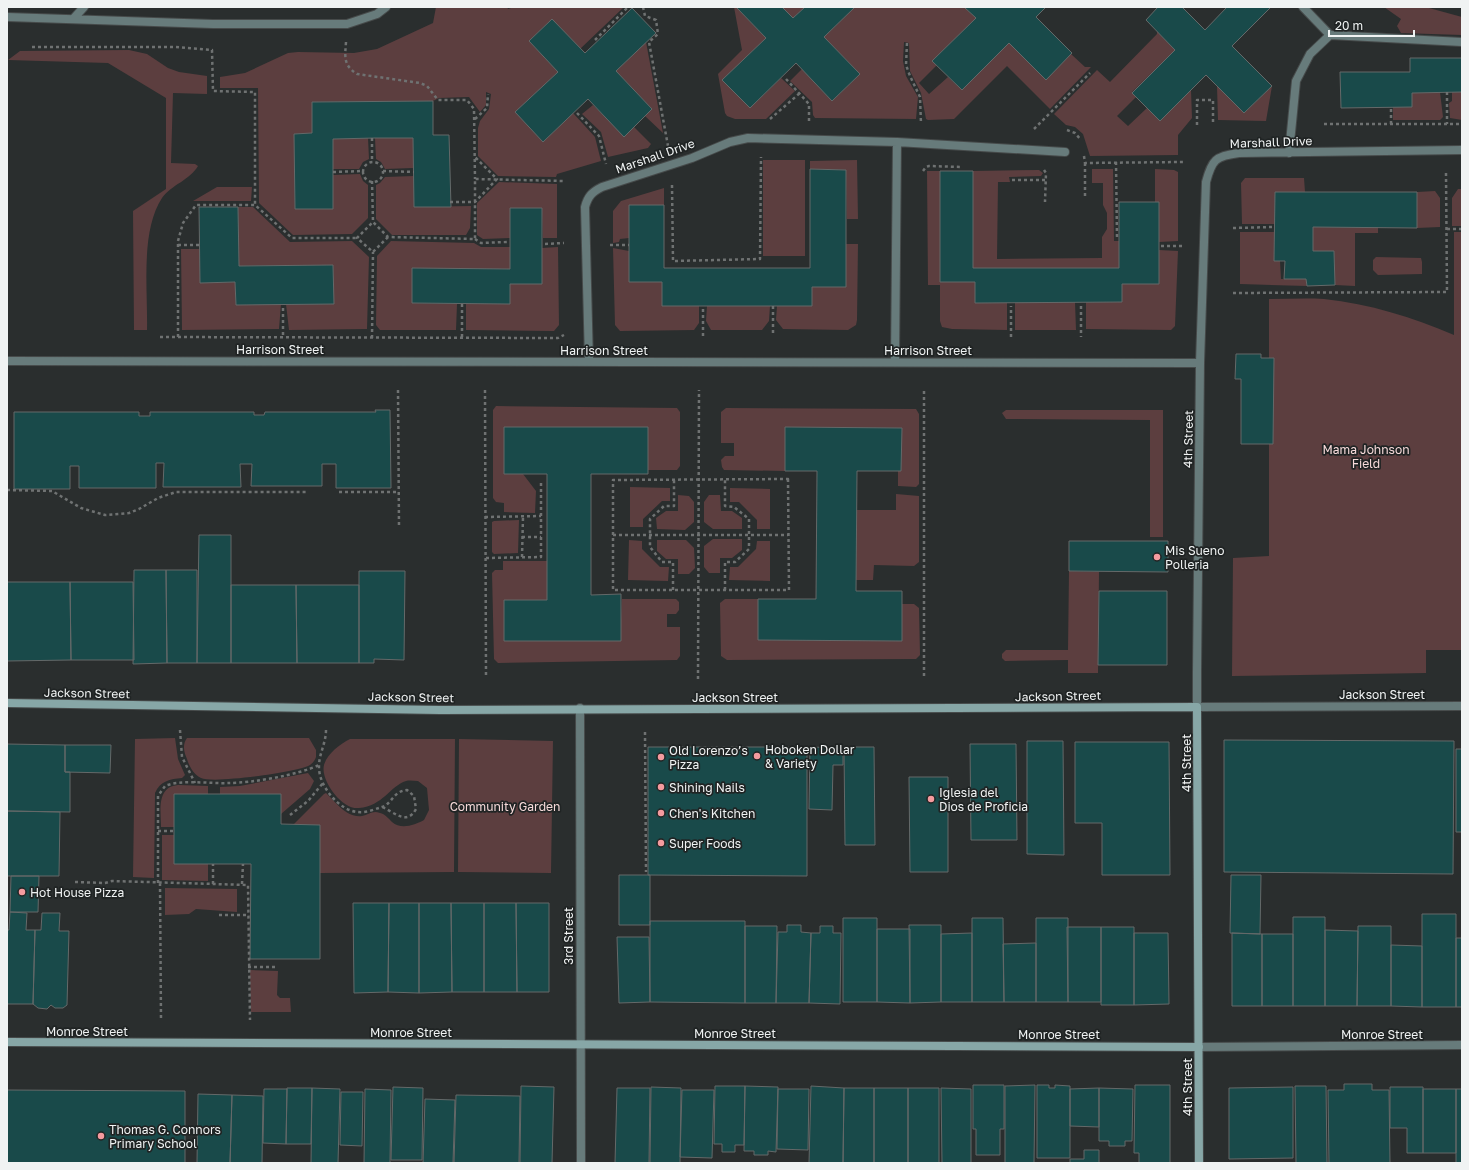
<svg xmlns="http://www.w3.org/2000/svg" width="1469" height="1170" font-family="'Golos Text',sans-serif">
  <rect width="100%" height="100%" fill="#2a2e2e"/>
  <!-- green -->
  <path fill="#5c3e3f" d="M436 7H507L508 9 514 7H624L580 49 552 19 529 41 558 72 516 112 543 142 573 113 595 137 601 161 557 174 556 177 498 176 478 156V128L480 121 489 109 491 94 486 92V105L480 112 469 97 439 98 433 101 312 102V133L294 134 295 209H333V175L360 174 363 181 368 185V218L352 234 293 235 259 203 258 88H220V77L245 73 288 53 298 52 354 53 377 49 433 23Z
    M734 7H736L766 38 723 80 750 108 781 78 795 91 766 119H735L727 116 725 113 718 74 742 50Z
    M782 7H805L793 18Z
    M855 7H964L976 18 933 61 937 65 919 83 929 94 948 77 962 90 1009 43 1046 79 1071 54 1085 67H1091L1050 109 1007 66 954 119 928 120 926 119 921 93 910 71 909 43 904 42 903 61 906 76 918 97 916 119 815 118 813 115 812 102 790 81 802 69 832 101 860 74 824 37Z
    M1384 7 1429 8 1462 17V35L1401 33 1397 26 1401 19Z
    M1157 31 1175 50 1132 92 1136 97 1117 116 1128 126 1147 108 1160 121 1191 90 1192 118 1178 135V155L1090 156 1083 134 1075 127 1066 125 1054 114 1097 70 1110 82 1157 34Z
    M646 42 663 133 645 116 652 109 616 71Z
    M129 50 147 54 168 68 179 72 207 76V94L173 93 171 163 195 164 198 166C190 180 171 185 162 198 140 232 148 290 147 330H134L133 211 166 189V98L108 63 8 60 20 51Z
    M1217 86 1244 113 1272 86 1266 121 1218 120Z
    M1440 92 1443 117 1440 120H1393V107H1412V93Z
    M1452 92H1462V120L1450 118 1449 103 1452 101Z
    M593 105 624 136 634 127 651 144 648 148 608 157 601 132 582 114Z
    M368 138 369 159 363 162 359 169H333V139Z
    M375 138H413V168L385 169 381 162 376 159Z
    M763 160H805V256H763Z
    M857 160 858 219H847L846 170 810 169V161Z
    M1092 169H1113L1114 241H1119V268H973V171L1039 170 1043 173 1041 176 1009 177 1010 182H998L997 259 1102 258V237L1107 229V213L1103 205V183H1092Z
    M1155 169 1174 170 1178 172V241L1159 242V202H1155Z
    M927 171H940V282H975V303L1007 302V330L952 329 942 327 940 321V285H928Z
    M414 176V207L471 206 470 228 466 235H392L376 219V185L380 183 385 177Z
    M1245 178H1304L1305 192H1275V224H1242L1241 183Z
    M499 182 557 184V238H543L542 208H510V238L483 239 477 235V203Z
    M217 187H252L251 201H193Z
    M664 188V205L629 206V238L620 239 619 242 613 243V211L621 201Z
    M1458 189H1462V226H1452V198Z
    M1435 191 1440 198V227L1417 228V192Z
    M238 207H253L290 242 352 241 369 257 367 329 289 330 286 304 334 303 333 265 239 266Z
    M1313 227H1378V233H1355V286L1335 285 1334 251H1313Z
    M1240 232H1274V261H1280L1281 279H1306L1307 286 1240 284Z
    M1454 232H1462V650H1426V673L1232 676 1233 558 1269 556V299C1287 299 1306 298 1324 299 1370 304 1412 317 1454 335Z
    M391 241 474 243 481 247H510V269H412V303L457 304 456 330H380L376 325 377 256Z
    M846 244H858L857 320 856 325 848 330 783 329 776 320 777 306H812V287H846Z
    M558 247 559 325 554 331 466 330V304H509L510 284H542V248Z
    M613 248 629 251V282H662V306H699V323L694 330 620 331 615 325Z
    M181 249H200V283L235 282 236 305 281 304 279 329 182 330Z
    M1159 250 1178 251 1175 326 1171 330 1086 329V302L1122 284H1159Z
    M1376 257 1421 258 1422 262V274L1378 275 1373 270V260Z
    M1015 302H1075L1076 330H1015Z
    M707 306H770L769 321 762 330H711L706 321Z
    M496 406 677 408 680 412V466L677 470H648V427H504V474H523L536 491 535 513 504 512V503L496 502 493 498V410Z
    M726 408 916 409 919 414V484L916 487 898 486V471H901V428L785 427V471L724 470 722 467 721 460 725 456H734V443H721V412Z
    M1006 410H1163V537H1150V420L1006 419 1002 413Z
    M630 487 670 488V501H662L643 519V527H630Z
    M730 488 770 489V529H757V520L739 502H730Z
    M896 494 919 496V562L914 566 874 565 873 580H856L857 510H896Z
    M678 495 689 496 694 502V522L685 530 657 529 656 518 666 511H678Z
    M709 495H720L721 511H732L742 518V529H713L704 522V502Z
    M519 520 518 553 494 554 492 552V522L494 521Z
    M713 539H742V550L732 558H720V573H709L704 567V546Z
    M629 540 642 541V549L660 567H669L668 581 628 580Z
    M657 540H686L694 548 695 568 689 574H678V559H666L657 551Z
    M757 541H770V581L729 580 730 567H738L756 549Z
    M503 561H547V600H504V641H620L622 599H676L679 602V610L676 614H667V627H680V656L677 660 498 663 494 659 492 573 495 570H503Z
    M1069 571 1099 572 1098 673H1068V660L1005 661 1002 658V654L1006 650H1068Z
    M725 599H758L902 640V604H914L919 608 920 655 916 659 727 660 721 656 720 603Z
    M175 738 178 759 185 775 182 778C170 779 160 781 155 793L154 878 133 877 135 739Z
    M187 738H309L316 750V757C315 760 313 763 310 765 298 772 214 784 201 778 194 775 189 766 187 759 184 752 182 745 187 738Z
    M350 739H455L454 872 320 873V825H293L324 794 326 793C336 802 346 818 362 816 369 815 372 810 380 813 385 814 388 818 392 822 401 830 415 825 424 820L429 810 427 788 418 781C414 781 410 780 406 781 390 786 383 806 359 808 342 810 320 780 324 765 327 754 340 744 350 739Z
    M459 739 553 741 551 873 458 872Z
    M308 773 314 781 310 789 281 814 220 794V787L240 786Z
    M178 785 208 786V794L174 827H161C161 811 156 787 178 785Z
    M162 835H174V864H208V881L162 880Z
    M165 888 237 889V912L196 909 189 914 165 915Z
    M250 970 278 971 277 995 280 998H290L291 1012H251Z"/>
  <!-- building -->
  <path fill="#194a4a" stroke="#646969" d="M736 7H782L793 18 805 7H855L824 37 860 74 832 101 796 63 750 108 722 80 766 38Z
    M964 7H1046L1036 17 1072 53 1046 80 1009 43 962 90 932 61 976 18Z
    M1158 7H1182L1205 30 1227 7H1271L1232 46 1272 86 1244 113 1206 75 1160 121 1132 93 1175 50 1146 20Z
    M632 8 656 33 616 71 652 109 624 137 588 99 543 142 515 112 558 72 529 41 552 19 585 53Z
    M1410 58H1462V92L1412 93V107L1341 108 1340 72H1410Z
    M433 101V135H449L451 207H414L413 138H375L333 139V209H295L294 134 312 133V102Z
    M810 169 846 170V287H812V306H662V282H629V205H664V268H810Z
    M940 171H973V268H1119V202H1159V284H1122V302L975 303V282H940Z
    M1275 192H1417V228L1313 227V251H1334L1335 285 1307 286 1306 279H1284L1285 261H1274Z
    M199 207H238L239 266 333 265 334 304 236 305 235 282 200 283Z
    M510 208H542V284H510V304L412 303V268L510 269Z
    M1236 354H1261V358H1274L1273 444H1241V379H1235Z
    M375 410H390L391 488H336V464H322V486H251L252 464H240L241 487H163L164 463H156V488H79V466H70V489H14V412H139V416H150V412H254V415H264L265 412H376Z
    M504 427H648V474H591V595L621 594V641H504V600H547V474H504Z
    M785 427 902 428 901 471H857L856 591H902V641L758 640V599H816L817 471H785Z
    M199 535H231V663H197Z
    M1069 541H1168V572L1069 571Z
    M134 570H166L167 663 133 664Z
    M166 570H197V663H167Z
    M359 571H405L404 660 374 659V663H359Z
    M7 582H70L71 660 7 661Z
    M70 582H133L134 660H71Z
    M231 585H296L297 663H231Z
    M296 585H359V663H297Z
    M1099 591H1167V665H1098Z
    M1224 740 1454 741 1453 874 1224 872Z
    M1027 741H1063L1064 855 1027 854Z
    M1075 742H1169L1170 875H1102V823H1075Z
    M7 744 65 745V772H70V812L7 811Z
    M970 744H1016L1017 840H971Z
    M65 745H111L110 773 65 772Z
    M648 747H807V876L648 875Z
    M810 747 843 748V765H833L832 810 809 809Z
    M844 747H874L875 845H845Z
    M1456 749H1462V832H1456Z
    M909 777H948V872H910Z
    M174 794H281V824L320 825V959H250L251 864H174Z
    M7 811 60 812 59 876H7Z
    M619 875H650V925H619Z
    M1231 875H1261L1260 934 1230 933Z
    M11 876H39L38 912H10Z
    M353 903H389L388 992 354 993Z
    M389 903H419V993L388 992Z
    M419 903H451L452 992 419 993Z
    M451 903H484V992H452Z
    M484 903H516L517 992H484Z
    M516 903H549V992H517Z
    M10 912 27 913 26 930H35L33 1004H7V930H9Z
    M42 913H60L59 931H69L67 1005 63 1008H55L51 1005 47 1009 38 1008 33 1004 35 930H41Z
    M1422 914H1456V1007H1422Z
    M1293 917H1325V1006H1293Z
    M843 918H877V1002H843Z
    M972 918H1003L1004 1002H972Z
    M1036 918H1068V1002H1036Z
    M650 921H745V1003L650 1002Z
    M787 925H801V932L811 933 809 1003H776L778 932H787Z
    M909 925H941V1002L910 1003Z
    M745 926H777L776 1003H745Z
    M820 926H833V933H841L840 1004 809 1003 811 933H820Z
    M1358 926H1391V1006H1357Z
    M1067 927H1101V1002H1068Z
    M1101 927H1134V1005H1101Z
    M877 929H910V1003L877 1002Z
    M1325 930 1358 931 1357 1006H1325Z
    M972 933V1002H941V934Z
    M1134 933H1168L1169 1004 1134 1005Z
    M1232 933 1262 934V1006H1232Z
    M1262 934H1293V1006H1262Z
    M617 937H649L650 1002 619 1003Z
    M1456 938H1462V1007H1456Z
    M1036 943V1002H1004L1003 944Z
    M1391 945 1422 946V1007L1391 1006Z
    M1344 1084H1372V1090H1389L1390 1163H1329L1328 1090H1344Z
    M973 1085H1004V1129H1000V1155H976V1129H973Z
    M1035 1085 1034 1163H1005V1086Z
    M1037 1085H1049V1088H1055V1085L1070 1086V1158H1037Z
    M1135 1085H1170V1163H1139V1153H1134Z
    M521 1086 554 1087 552 1163H520Z
    M715 1086H745L744 1145H735V1152H722V1144H714Z
    M745 1086 778 1087 776 1152 768 1151V1155H754V1151H744Z
    M811 1086 844 1088 843 1163H809Z
    M1295 1086H1326L1327 1163H1296Z
    M393 1087 423 1088 422 1160H391Z
    M651 1087 681 1088 680 1163H650Z
    M1293 1087V1158L1229 1159V1088Z
    M1390 1087H1423V1153H1407V1128H1390Z
    M287 1088H312L311 1144H286Z
    M312 1088 340 1089 338 1163H311Z
    M617 1088H650L649 1163H615Z
    M844 1088H874V1163H843Z
    M874 1088H908V1163H874Z
    M908 1088H939V1163H908Z
    M941 1088 971 1089V1163H942Z
    M1099 1088V1127L1070 1126V1089Z
    M1099 1088 1133 1089 1132 1141H1125V1146H1109V1141H1099Z
    M264 1089H287L286 1144 263 1143Z
    M365 1089 391 1090 390 1163H364Z
    M778 1089H809L808 1150 777 1149Z
    M1423 1089H1456V1153H1423Z
    M1456 1089H1462V1163H1456Z
    M7 1090 185 1091V1163H7Z
    M682 1090H714L712 1158 680 1157Z
    M341 1092H363L362 1146 340 1145Z
    M198 1094 232 1095 230 1163H197Z
    M232 1095 263 1096 262 1163H230Z
    M456 1095 520 1096 519 1163H454Z
    M425 1099 455 1100 453 1163H423Z
    M1084 1150H1099V1163H1070V1159H1084Z"/>
  <g fill="none" stroke-linecap="round" stroke-linejoin="round">
    <defs>
      <path id="lane" d="M1303 7 1330 35"/>
      <path id="street" d="M7 17 213 24H347L377 14 386 7
        M74 18 84 7
        M1462 150 1239 153C1215 156 1212 160 1206 182L1200 363 1197 672V707L1462 706
        M1289 153 1296 81 1310 54 1330 35 1462 42
        M7 361 1200 363
        M589 362 585 207C588 196 592 192 602 187L692 158 730 142 748 138 897 142
        M895 362 897 142 1065 152
        M580 708 581 1163
        M1199 1047 1462 1045"/>
      <path id="secondary" d="M7 703 440 710 1197 707 1199 1163
        M7 1042 1199 1047"/>
    </defs>
    <!-- lane casing -->
    <use href="#lane" stroke="#464a4a" stroke-width="10"/>
    <!-- street casing -->
    <use href="#street" stroke="#464a4a" stroke-width="10"/>
    <!-- secondary casing -->
    <use href="#secondary" stroke="#464a4a" stroke-width="10"/>
    <!-- path -->
    <path stroke="#6f7272" stroke-width="2.5" stroke-dasharray="3 3" stroke-linecap="butt" d="M643 7 645 16 656 20 658 34 649 42 668 146
      M595 40 628 7
      M346 42C345 57 343 65 357 74L420 83 427 86 438 100H467L474 109 475 179
      M907 43 906 65 910 76 920 97 921 124
      M32 47H175L212 50 213 91 255 92V205
      M786 79 809 104V121
      M1447 92V124
      M577 113 599 136 606 164
      M475 119 487 108 488 94
      M770 119 800 93
      M1324 124H1462
      M1391 124V108
      M1197 125V100H1213V124
      M1034 129 1090 73
      M1067 130 1075 133 1081 140
      M372 138V162
      M1084 156 1085 163 1183 162
      M1116 162 1117 237
      M363 172a10 10 0 1 1 20 0a10 10 0 1 1-20 0Z
      M1085 163V197
      M1044 170 1046 173 1045 202
      M383 171 414 172
      M923 171 926 167 929 166 962 167
      M333 172 363 171
      M1012 180H1046
      M372 181 373 222
      M672 185 673 261 760 259 761 157
      M450 202H475L497 179 475 157
      M1233 228 1274 227
      M1447 229H1462
      M388 237 373 252 357 238 373 222 388 237 475 239V179L565 181
      M475 239 481 243 507 242
      M545 244 564 243
      M178 245H200
      M610 245H629
      M1161 246H1182
      M1233 293 1447 292 1446 173
      M462 304V338
      M773 306V336
      M1081 306V337
      M283 308V337
      M703 336V306
      M160 337 558 338 564 335
      M178 337V241L183 223 196 205H255L292 238H357
      M1011 337V306
      M372 338 373 252
      M398 390 399 527
      M485 390 486 678
      M924 391V679
      M788 479 789 590H613V480Z
      M7 490 52 491 81 508 105 515 129 513 139 509 158 498 176 492H306
      M339 492H399
      M485 517 541 516
      M613 535H788
      M522 537H541
      M522 557 523 517
      M486 558 541 557V480
      M673 590V562H662L650 547V519L664 506H674V479
      M725 590V562H735L749 549V519L734 507 725 506V479
      M698 679 699 390
      M180 730 182 757 195 783
      M326 730C326 743 319 754 319 766 318 785 339 811 358 812 366 813 375 809 382 807 392 804 393 791 407 790L414 796 416 809C407 826 394 812 382 807
      M645 732 646 872
      M290 815 308 801 323 783
      M158 831H174
      M75 882 105 883 112 881 248 885 250 1020
      M158 883V796L165 786C181 779 210 784 229 783 252 783 298 775 319 765
      M160 883 161 1020
      M213 884V864
      M242 884 243 864
      M219 915H247
      M248 967H276"/>
    <!-- lane -->
    <use href="#lane" stroke="#677b7b" stroke-width="8"/>
    <!-- street -->
    <use href="#street" stroke="#677b7b" stroke-width="8"/>
    <!-- secondary -->
    <use href="#secondary" stroke="#87a7a7" stroke-width="8"/>
  </g>
  <!-- markers -->
  <g fill="#f49b9f" stroke="#202424" stroke-width="1.5">
    <circle cx="1157" cy="557" r="4"/>
    <circle cx="757" cy="756" r="4"/>
    <circle cx="661" cy="757" r="4"/>
    <circle cx="661" cy="787" r="4"/>
    <circle cx="931" cy="799" r="4"/>
    <circle cx="661" cy="813" r="4"/>
    <circle cx="661" cy="843" r="4"/>
    <circle cx="22" cy="892" r="4"/>
    <circle cx="101" cy="1136" r="4"/>
  </g>
  <g text-anchor="middle" dominant-baseline="central" stroke-width="3.5" stroke-linejoin="round" paint-order="stroke">
    <!-- street labels -->
    <g font-size="12" fill="#f0f3f3" stroke="#202424">
      <text transform="translate(1271 142) rotate(-2)">Marshall Drive</text>
      <text transform="translate(655 156) rotate(-19)">Marshall Drive</text>
      <text x="280" y="349">Harrison Street</text>
      <text x="604" y="350">Harrison Street</text>
      <text x="928" y="350">Harrison Street</text>
      <text transform="translate(1188 439) rotate(-89)">4th Street</text>
      <text transform="translate(87 693) rotate(1)">Jackson Street</text>
      <text x="1382" y="694">Jackson Street</text>
      <text transform="translate(1058 696) rotate(-1)">Jackson Street</text>
      <text transform="translate(411 697) rotate(1)">Jackson Street</text>
      <text x="735" y="697">Jackson Street</text>
      <text transform="translate(1186 763) rotate(-90)">4th Street</text>
      <text transform="translate(568 936) rotate(-90)">3rd Street</text>
      <text x="87" y="1031">Monroe Street</text>
      <text x="411" y="1032">Monroe Street</text>
      <text x="735" y="1033">Monroe Street</text>
      <text x="1059" y="1034">Monroe Street</text>
      <text x="1382" y="1034">Monroe Street</text>
      <text transform="translate(1187 1087) rotate(-90)">4th Street</text>
    </g>
    <!-- park labels -->
    <g font-size="12" fill="#f7dada" stroke="#202424">
      <text x="1366" y="449">Mama Johnson<tspan x="1366" dy="14">Field</tspan></text>
      <text x="505" y="806">Community Garden</text>
    </g>
    <!-- poi labels -->
    <g font-size="12" fill="#f0f3f3" stroke="#202424" text-anchor="start">
      <text x="1165" y="550">Mis Sueno<tspan x="1165" dy="14">Polleria</tspan></text>
      <text x="765" y="749">Hoboken Dollar<tspan x="765" dy="14">&amp; Variety</tspan></text>
      <text x="669" y="750">Old Lorenzo’s<tspan x="669" dy="14">Pizza</tspan></text>
      <text x="669" y="787">Shining Nails</text>
      <text x="939" y="792">Iglesia del<tspan x="939" dy="14">Dios de Proficia</tspan></text>
      <text x="669" y="813">Chen's Kitchen</text>
      <text x="669" y="843">Super Foods</text>
      <text x="30" y="892">Hot House Pizza</text>
      <text x="109" y="1129">Thomas G. Connors<tspan x="109" dy="14">Primary School</tspan></text>
    </g>
  </g>
  <!-- border -->
  <rect width="1469" height="1170" fill="none" stroke="#f0f3f3" stroke-width="16"/>
  <!-- scale -->
  <path d="M1329 30v6h85v-6" fill="none" stroke="#f0f3f3" stroke-width="2"/>
  <text x="1335" y="30" font-size="12" fill="#f0f3f3" stroke="#202424" stroke-width="3" paint-order="stroke">20 m</text>
</svg>
